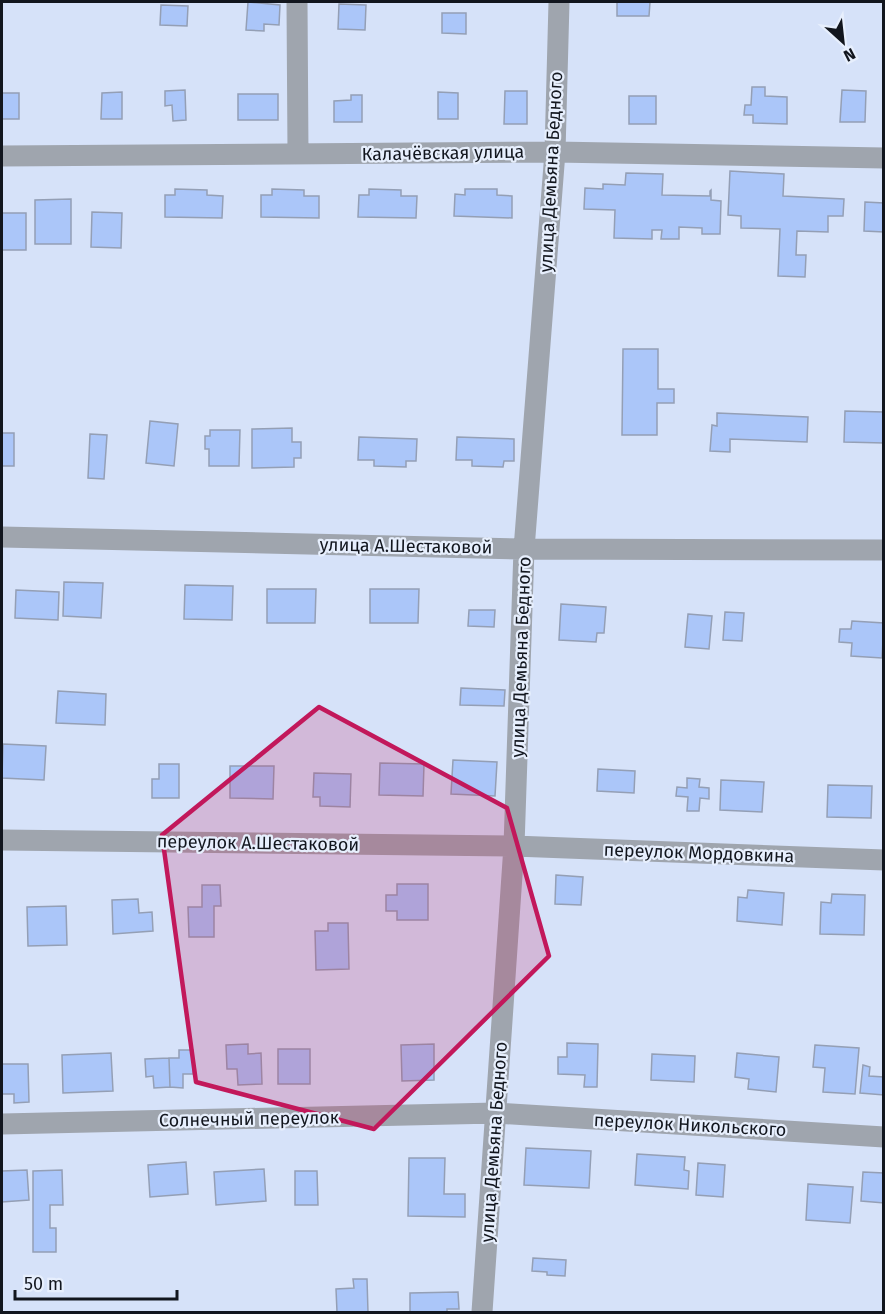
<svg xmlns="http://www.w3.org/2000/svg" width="885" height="1314" font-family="'Fira Sans',sans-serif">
  <rect width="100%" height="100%" fill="#d6e2f9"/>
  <!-- building -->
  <path fill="#abc6f9" stroke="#949fb5" stroke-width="1.5" d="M248 2 280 5 279 25 264 24V31L246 30Z
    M617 2H650L649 16H617Z
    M339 4 366 5 365 30 338 29Z
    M161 5 188 6 187 26 160 25Z
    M442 13H466V34L442 33Z
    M752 87H765V96L787 97V124L753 123V115H744L745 105H751Z
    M185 90 186 120 173 121 172 105 165 106V91Z
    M842 90 866 91 865 122H840Z
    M505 91H527V124H504Z
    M122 92V119H101L102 93Z
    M438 92 458 93V119H438Z
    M2 93H19V119H2Z
    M238 94H278V120H238Z
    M351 95H362V122H334V101L351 100Z
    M629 96H656V124H629Z
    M730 171 784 174 783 196 844 199 843 216H828V232L797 231 796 255H806L805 277 778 276 780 229 741 228V216L728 215Z
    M626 173 663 174 662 195 710 196V191L711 190V200L721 201 720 234H702V228L679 227V239H661L662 230H652V239L614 238 615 210 584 209 585 188 603 189V184L625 185Z
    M175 189 207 190V195L223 196 222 218 165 217V195H175Z
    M272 189 304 190V196H319V218L261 217V195H272Z
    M369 189 401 190V196H417L416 218 358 217 359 195H369Z
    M465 189H497V195L512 196V218L454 216 455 194 465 195Z
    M71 199V244H35V200Z
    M865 202 884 203V232L864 231Z
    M92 212 122 213 121 248 91 247Z
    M2 213H26V250H2Z
    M623 349H658V389H674V403H657V435H622Z
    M845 411 884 412V443L844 442Z
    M717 413 808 417 807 442 730 439V452L710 451 712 425 717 426Z
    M150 421 178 424 174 466 146 463Z
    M292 428V442H301V458H294V467L252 468V429Z
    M210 430H240L239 466H209V449H205V436H210Z
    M2 433H14V466H2Z
    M90 434 107 435 104 479 88 478Z
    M359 437 417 439 416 461H406V467L374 466V460H358Z
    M457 437 514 439V461H504L503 467 472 466V460H456Z
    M64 582 103 583 101 618 63 616Z
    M185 585 233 586 232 620 184 619Z
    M267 589H316L315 623H267Z
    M370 589H419L418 623H370Z
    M16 590 59 592 58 620 15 618Z
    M561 604 606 607 604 633H597L596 642 559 640Z
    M469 610H495L494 627 468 626Z
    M725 612 744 613 742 641 723 640Z
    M688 614 712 616 709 649 685 647Z
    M852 621 884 623 882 658 851 656 852 643 839 642 840 629H851Z
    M461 688 505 690 504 706 460 705Z
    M58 691 106 694 105 725 56 723Z
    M3 744 46 746 44 780 2 778Z
    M453 760 497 762 495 796 451 794Z
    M380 763 424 764 423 796 379 795Z
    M159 764H179V798H152V779H159Z
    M230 766H274L273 799 230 798Z
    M598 769 635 771 634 793 597 791Z
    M314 773 351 774 350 807 320 806V797H313Z
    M687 778 700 779 699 787 709 788V799L700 798 699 811H687L688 797 676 796 677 787 687 788Z
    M721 780 764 782 762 812 720 810Z
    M828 785 872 786 871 818 827 817Z
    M556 875 583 877 581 905 555 904Z
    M397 884H428V920H397V911H386V895H397Z
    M202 885H220L221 906H214V937H189L188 907H202Z
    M748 890 784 893 782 925 737 921 738 897 747 898Z
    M832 894 865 895 864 935 820 934 821 902 831 903Z
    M138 899 139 913 152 912 153 931 113 934 112 900Z
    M66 906 67 945 28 946 27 907Z
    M328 923H348L349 969 316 970 315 931H328Z
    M567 1043 598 1044 597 1087H584L585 1075 558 1074V1057H567Z
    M248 1044V1054L261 1053 262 1084 238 1085 237 1069H227L226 1045Z
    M434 1044V1080L402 1081 401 1045Z
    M815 1045 859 1048 855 1094 823 1092 825 1068 813 1067Z
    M278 1049H310V1084H278Z
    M179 1050H193V1074H183V1088L170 1087 169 1058H179Z
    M111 1053 113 1091 63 1093 62 1055Z
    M737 1053 779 1057 776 1092 748 1089 749 1079 735 1077Z
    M652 1054 695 1056 694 1082 651 1080Z
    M169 1058 170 1087 154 1088 153 1076 146 1077 145 1059Z
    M2 1064H28L29 1102 14 1103V1094H2Z
    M863 1065 870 1067 869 1076 884 1077V1095L860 1093Z
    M526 1148 591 1151 589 1188 524 1185Z
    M637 1154 685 1157 684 1170 689 1171 688 1189 635 1185Z
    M409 1158H445L444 1194H465V1217L408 1216Z
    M186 1162 188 1194 150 1197 148 1165Z
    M698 1163 725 1165 723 1197 696 1195Z
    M264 1169 266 1201 216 1205 214 1172Z
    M27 1170 29 1200 2 1202V1171Z
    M62 1170 63 1205H50V1228H56V1252H33V1171Z
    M295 1171H317L318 1205H295Z
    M863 1172 884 1173V1203L861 1201Z
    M808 1184 853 1187 850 1223 806 1220Z
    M533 1258 566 1260 565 1276 547 1275V1272L532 1271Z
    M353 1279H367L368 1312H337L336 1289 354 1288Z
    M458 1292 459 1309H447V1312H410V1293Z"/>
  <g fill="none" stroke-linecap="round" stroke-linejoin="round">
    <!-- street -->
    <path stroke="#9fa5ae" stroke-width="21" d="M297 2 298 154
      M2 156 555 152 884 158
      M2 537 524 549 884 550
      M2 840 514 846 884 860
      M2 1124 496 1113 884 1137
      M482 1312 514 846 524 549 555 152 559 2"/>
  </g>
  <!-- marked area -->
  <path fill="#c2185b" fill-opacity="0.2" stroke="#c2185b" stroke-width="4.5" stroke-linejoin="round" d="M319 707 507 808 549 956 374 1129 196 1082 162 835Z"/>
  <g text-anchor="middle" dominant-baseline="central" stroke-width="4.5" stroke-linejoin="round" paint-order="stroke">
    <!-- street labels -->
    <g font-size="18" fill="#12161e" stroke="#e7effd">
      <text transform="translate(443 153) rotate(-1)">Калачёвская улица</text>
      <text transform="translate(551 172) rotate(-87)">улица Демьяна Бедного</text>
      <text transform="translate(406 546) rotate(1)">улица А.Шестаковой</text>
      <text transform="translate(521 657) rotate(-88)">улица Демьяна Бедного</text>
      <text transform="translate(258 843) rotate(1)">переулок А.Шестаковой</text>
      <text transform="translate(699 853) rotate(2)">переулок Мордовкина</text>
      <text transform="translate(249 1119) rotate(-1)">Солнечный переулок</text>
      <text transform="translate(690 1125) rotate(3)">переулок Никольского</text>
      <text transform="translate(494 1142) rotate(-86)">улица Демьяна Бедного</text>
    </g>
  </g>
  <!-- border -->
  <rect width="885" height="1314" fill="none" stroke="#12161e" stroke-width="6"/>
  <!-- north arrow -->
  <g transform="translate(843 42) rotate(153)" stroke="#e7effd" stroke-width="4.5" paint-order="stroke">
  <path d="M0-4.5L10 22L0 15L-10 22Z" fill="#12161e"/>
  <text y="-9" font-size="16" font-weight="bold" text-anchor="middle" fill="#12161e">N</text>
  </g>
  <!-- scale -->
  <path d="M15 1290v9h162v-9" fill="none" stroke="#12161e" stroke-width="3"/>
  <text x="24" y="1290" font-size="18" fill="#12161e" stroke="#e7effd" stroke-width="4.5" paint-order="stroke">50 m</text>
</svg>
